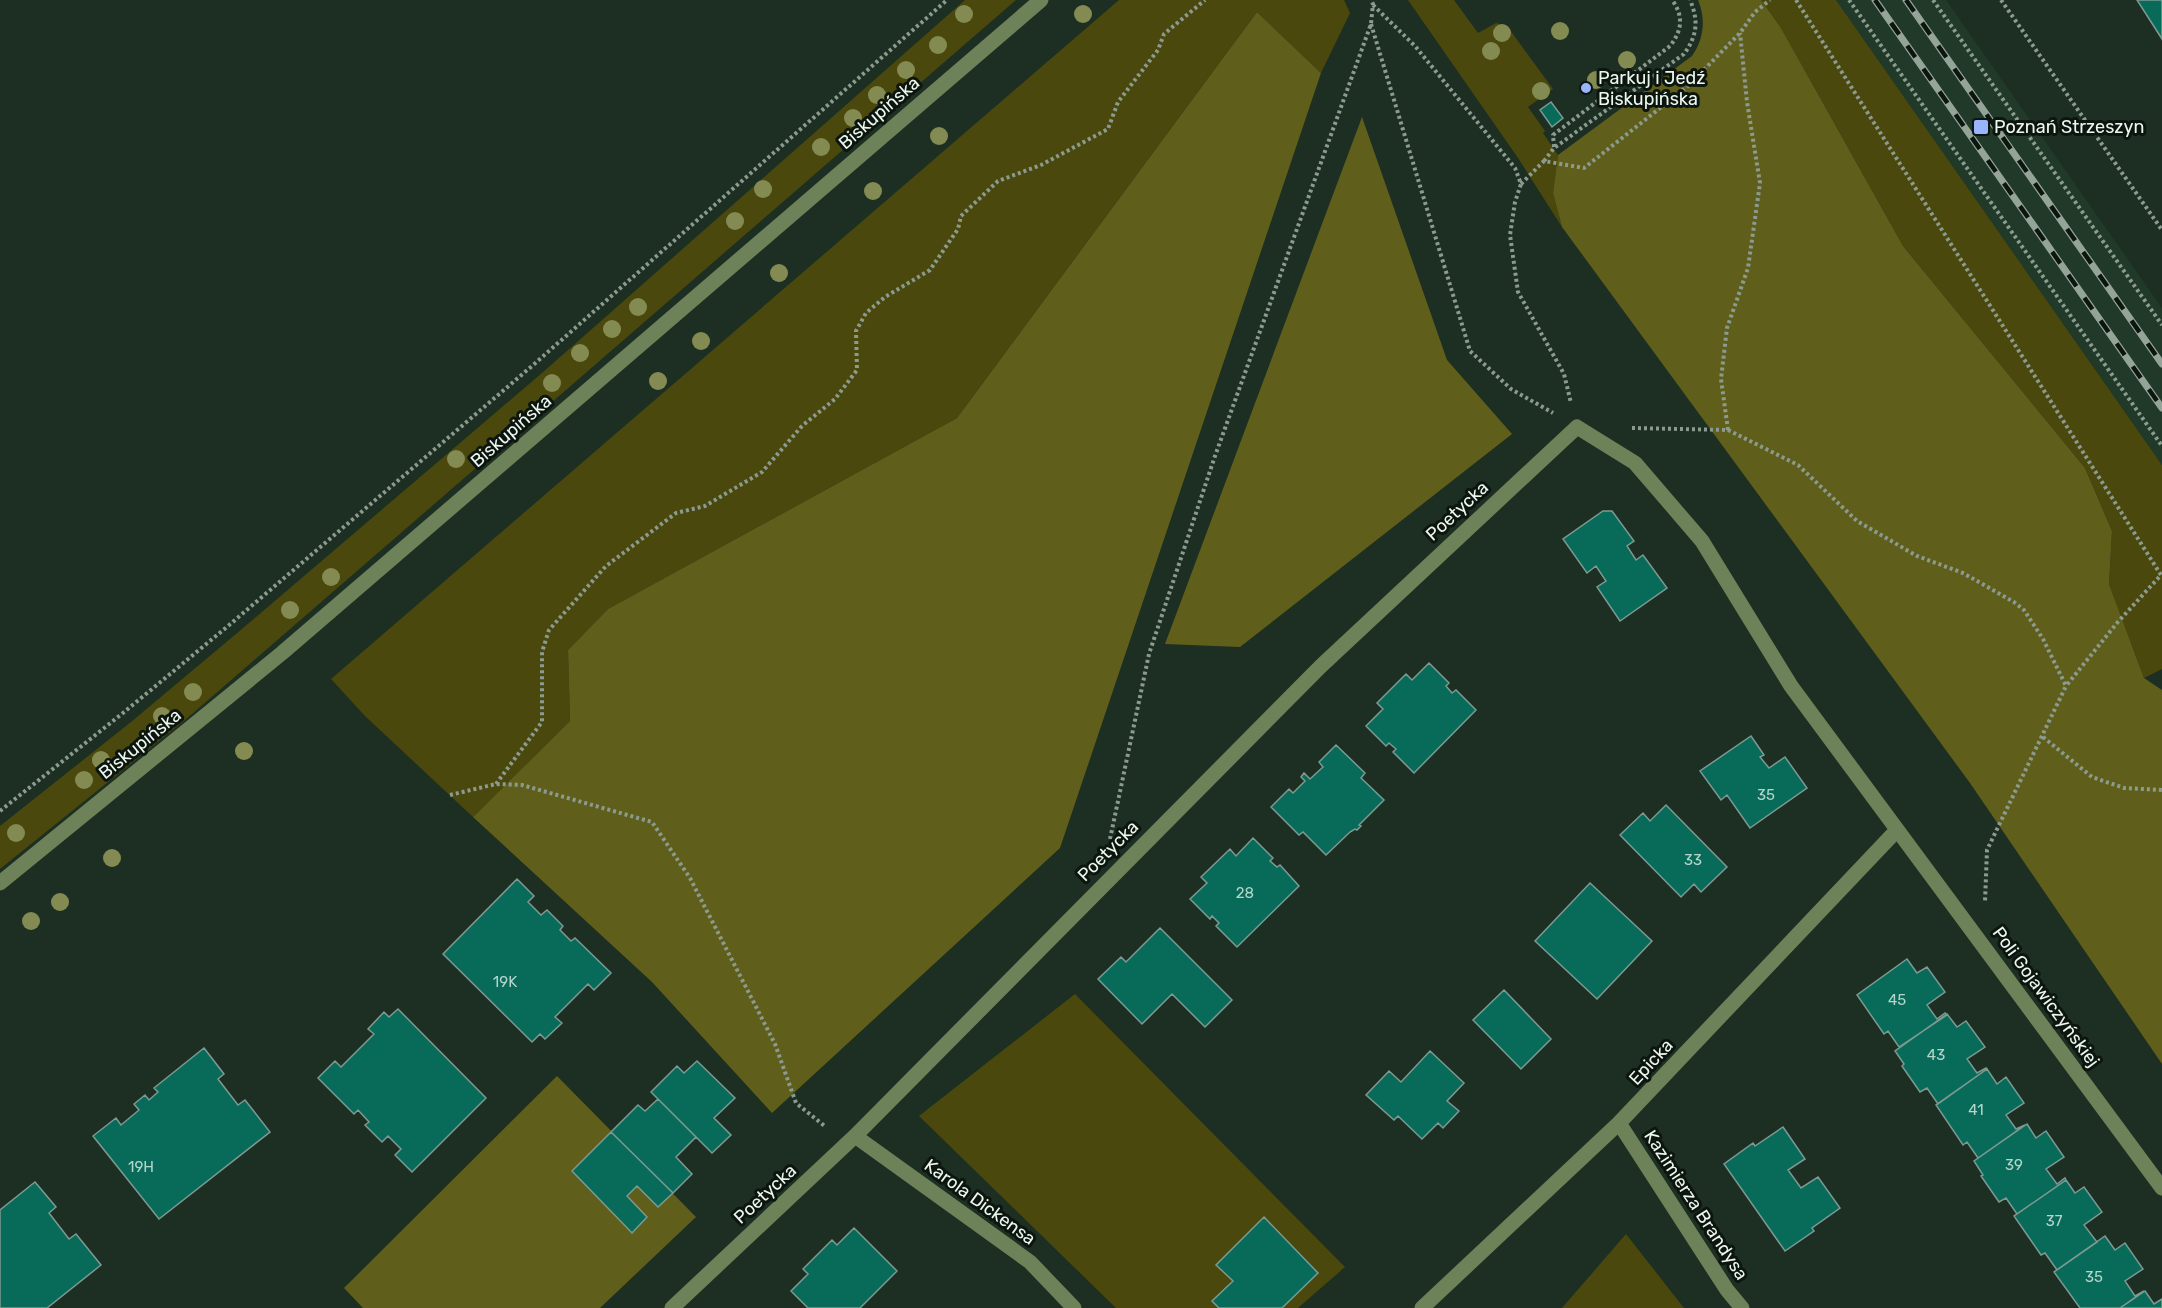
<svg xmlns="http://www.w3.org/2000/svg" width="2162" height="1308" font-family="Rubik,sans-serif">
  <rect width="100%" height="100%" fill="#1d2f22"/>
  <!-- built -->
  <path fill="#203928" d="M1836 0H1946L2162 308V465Z"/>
  <!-- green -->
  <path fill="#4a480c" d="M965 0H1016L185 720 0 869V826L131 722 236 634 542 373Z
    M1119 0H1344L1350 13 1321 73 1257 12 957 418 608 609 568 650 570 721 473 817 365 716 331 679Z
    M1408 0H1454L1478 33 1496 23 1507 26 1553 89 1528 107 1545 131 1543 133 1558 155 1553 193 1562 227 1518 158Z
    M1761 0H1836L2162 465V669L2144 678 2109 584 2112 531 2085 468 1903 246 1781 28Z
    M1075 994 1345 1267 1298 1308H1116L919 1116Z
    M1626 1234 1684 1308H1562Z"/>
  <!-- forest -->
  <path fill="#605e1b" d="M1698 0H1761L1781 28 1903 246 2085 468 2112 531 2109 584 2144 678 2162 690V1064L1970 783 1562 227 1553 193 1558 155 1692 56C1704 39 1706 19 1698 0Z
    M1257 12 1321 73 1060 848 772 1113 652 982 473 817 570 721 568 650 608 609 957 418Z
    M1362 117 1447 360 1512 434 1240 647 1165 644Z
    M557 1076 696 1217 600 1308H363L344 1288Z"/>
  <!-- building -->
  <path fill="#086b5a" stroke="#7d9a92" stroke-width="1.5" d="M2137 0H2162V39Z
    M1551 102 1563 118 1552 127 1540 110Z
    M1603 511H1612L1634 541 1627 546 1636 560 1643 555 1667 588 1620 621 1597 587 1606 581 1596 566 1587 573 1563 539Z
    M1429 663 1449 683 1446 686 1452 693 1456 690 1476 710 1414 773 1393 752 1396 749 1389 743 1386 746 1366 726 1383 709 1377 703 1406 674 1412 680Z
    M1751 736 1764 755 1760 757 1769 768 1785 757 1807 788 1750 828 1727 795 1721 800 1700 771Z
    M1336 745 1365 773 1361 778 1384 800 1359 825 1361 826 1357 830 1355 829 1350 832 1326 855 1303 832 1299 835 1271 807 1289 789 1293 793 1305 781 1301 777 1304 773 1310 779 1323 767 1319 762Z
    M1666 805 1727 867 1701 892 1694 884 1681 897 1620 835 1643 813 1650 821Z
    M1253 838 1273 858 1270 861 1277 867 1280 865 1299 886 1237 947 1216 926 1219 923 1212 916 1210 919 1190 899 1207 883 1201 877 1230 849 1236 856Z
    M517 879 534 896 528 902 541 915 547 910 563 926 560 930 571 941 575 938 611 973 594 990 588 984 555 1017 562 1023 545 1039 540 1034 532 1042 443 954Z
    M1590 883 1652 941 1597 999 1535 941Z
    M1160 928 1232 1000 1205 1027 1172 994 1142 1024 1098 979 1121 957 1126 962Z
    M1907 959 1917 973 1927 967 1945 992 1927 1005 1937 1019 1945 1013 1947 1015 1899 1047 1888 1031 1884 1034 1857 995Z
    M1504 990 1551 1039 1521 1069 1473 1020Z
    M398 1009 486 1098 412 1172 395 1155 401 1149 388 1136 382 1142 365 1125 369 1122 358 1110 354 1114 318 1078 335 1061 341 1067 374 1034 368 1029 384 1012 389 1017Z
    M1947 1014 1957 1027 1966 1021 1985 1047 1967 1059 1977 1073 1986 1068 1987 1069 1938 1104 1927 1088 1920 1092 1902 1066 1904 1064 1895 1051Z
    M204 1048 224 1074 218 1079 238 1105 245 1100 270 1132 159 1219 93 1136 116 1118 121 1125 139 1110 134 1104 145 1095 149 1100 158 1092 154 1088Z
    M1430 1051 1464 1083 1447 1101 1459 1111 1443 1128 1438 1123 1422 1139 1398 1116 1394 1120 1366 1095 1389 1071 1401 1082Z
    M697 1061 735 1098 714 1118 731 1135 712 1153 651 1092 677 1066 684 1073Z
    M1987 1069 1997 1084 2006 1077 2024 1103 2006 1115 2016 1129 2025 1125 1978 1158 1967 1142 1963 1145 1936 1105Z
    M658 1099 696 1137 676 1157 692 1174 673 1193 611 1132 638 1105 645 1111Z
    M2027 1124 2036 1138 2046 1131 2064 1157 2046 1169 2057 1184 2065 1178 2066 1180 2017 1214 2006 1198 1999 1202 1981 1176 1983 1175 1974 1161Z
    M1783 1127 1805 1159 1788 1170 1801 1188 1818 1177 1840 1208 1812 1228 1814 1231 1785 1251 1724 1164 1753 1143 1755 1146Z
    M611 1132 673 1193 658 1207 637 1186 627 1196 647 1217 632 1233 572 1171Z
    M2066 1180 2075 1193 2084 1187 2102 1212 2084 1225 2097 1242 2057 1270 2045 1253 2041 1255 2014 1216Z
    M35 1182 56 1207 49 1213 69 1239 76 1234 101 1265 47 1308H0V1210Z
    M1264 1217 1318 1273 1282 1308H1219L1212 1301 1233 1281 1216 1265Z
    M854 1228 897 1271 860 1308H808L791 1291 808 1274 803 1269 832 1240 837 1245Z
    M2105 1236 2115 1250 2125 1243 2143 1269 2125 1281 2135 1296 2144 1291 2120 1308H2080L2054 1272Z
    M2145 1291 2154 1304 2162 1299V1308H2120Z"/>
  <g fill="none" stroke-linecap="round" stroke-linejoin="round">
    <!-- path -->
    <path stroke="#8c9b90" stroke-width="4" stroke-dasharray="3 3" stroke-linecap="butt" d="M1796 0 2161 575 2117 623 2066 686
      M1849 0 2162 446
      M1933 0 2162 325
      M2001 0 2162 230
      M1373 5 1415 46 1515 168 1521 184 1515 202 1510 235 1518 292 1564 374 1571 403
      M1371 24 1470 351 1511 389 1553 413
      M1554 147 1553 135 1670 46C1682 31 1684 16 1672 0
      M1544 161 1554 148 1684 54C1697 36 1699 21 1690 0
      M1521 184 1544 161 1584 168 1688 86 1740 33 1755 12 1770 0
      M1632 428 1728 430 1798 465 1857 521 1917 556 1963 573 2014 602 2024 610 2043 639 2066 686 1987 850 1985 902
      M1728 430 1721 379 1727 328 1748 268 1760 183 1747 102 1740 33
      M2043 737 2092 777 2124 788 2162 790
      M496 784 542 722V652L549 630 606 566 676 513 705 506 762 472 802 426 835 399 857 370 856 331 866 313 885 297 930 270 958 229 961 216 998 181 1041 165 1108 129 1118 102 1158 50 1164 34 1205 0
      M450 795 496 784 522 785 652 822 690 878 775 1044 796 1103 826 1127
      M0 811 123 713 228 626 532 366 947 0
      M1110 839 1149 654 1215 456 1371 24 1373 4 1371 0"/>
    <!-- minor -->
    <path stroke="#6d8258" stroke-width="15" d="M0 883 282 653 1041 0
      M1619 1123 1727 1290 1742 1308
      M855 1136 1030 1262 1074 1308
      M672 1308 855 1136 1321 666 1577 427 1635 463 1702 541 1791 686 2162 1188
      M1422 1308 1619 1123 1897 830"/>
    <defs>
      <path id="rail" d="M1875 0 2162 408
        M1906 0 2162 364"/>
    </defs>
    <!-- rail casing -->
    <use href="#rail" stroke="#95a499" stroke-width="7"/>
    <!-- rail -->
    <use href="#rail" stroke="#0d150f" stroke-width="4.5" stroke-dasharray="14" stroke-linecap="butt"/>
  </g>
  <!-- trees -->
  <g fill="#848b52">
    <circle cx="964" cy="14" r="9"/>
    <circle cx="1083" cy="14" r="9"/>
    <circle cx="1560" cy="31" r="9"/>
    <circle cx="1502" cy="33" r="9"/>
    <circle cx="938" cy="45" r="9"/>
    <circle cx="1491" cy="51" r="9"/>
    <circle cx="1627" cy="60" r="9"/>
    <circle cx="906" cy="70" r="9"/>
    <circle cx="1596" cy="80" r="9"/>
    <circle cx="1541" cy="91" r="9"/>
    <circle cx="877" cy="95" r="9"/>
    <circle cx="853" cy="118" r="9"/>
    <circle cx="939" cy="136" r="9"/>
    <circle cx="821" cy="147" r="9"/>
    <circle cx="763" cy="189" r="9"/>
    <circle cx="873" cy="191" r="9"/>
    <circle cx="735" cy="221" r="9"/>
    <circle cx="779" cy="273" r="9"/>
    <circle cx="638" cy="307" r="9"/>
    <circle cx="612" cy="329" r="9"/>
    <circle cx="701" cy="341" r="9"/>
    <circle cx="580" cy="353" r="9"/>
    <circle cx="658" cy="381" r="9"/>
    <circle cx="552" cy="383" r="9"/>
    <circle cx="456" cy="459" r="9"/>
    <circle cx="331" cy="577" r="9"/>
    <circle cx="290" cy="610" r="9"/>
    <circle cx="193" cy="692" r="9"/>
    <circle cx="162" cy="716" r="9"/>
    <circle cx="244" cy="751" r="9"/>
    <circle cx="101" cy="760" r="9"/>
    <circle cx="84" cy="780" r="9"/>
    <circle cx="16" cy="833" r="9"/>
    <circle cx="112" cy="858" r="9"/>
    <circle cx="60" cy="902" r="9"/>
    <circle cx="31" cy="921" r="9"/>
  </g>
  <!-- markers -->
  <g fill="#99b5fd" stroke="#0d150f" stroke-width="2">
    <circle cx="1586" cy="88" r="6"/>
    <rect x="1973" y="119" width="16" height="16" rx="3"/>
  </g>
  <g text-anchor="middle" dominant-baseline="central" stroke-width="6" stroke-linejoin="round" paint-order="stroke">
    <!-- number labels -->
    <g font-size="15" fill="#b3d5ca">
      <text x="1766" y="795">35</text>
      <text x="1693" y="860">33</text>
      <text x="1245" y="893">28</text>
      <text x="505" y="982">19K</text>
      <text x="1897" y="1000">45</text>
      <text x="1936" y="1055">43</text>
      <text x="1976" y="1110">41</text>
      <text x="2014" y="1165">39</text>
      <text x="141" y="1167">19H</text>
      <text x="2054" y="1221">37</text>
      <text x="2094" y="1277">35</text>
    </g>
    <!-- poi labels -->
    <g font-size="18" fill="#ecf8ef" stroke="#0d150f" text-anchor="start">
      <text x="1598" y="78">Parkuj i Jedź<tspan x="1598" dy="21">Biskupińska</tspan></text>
      <text x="1994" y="127">Poznań Strzeszyn</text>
    </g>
    <!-- street labels -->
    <g font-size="18" fill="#ecf8ef" stroke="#0d150f">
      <text transform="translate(879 113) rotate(-41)">Biskupińska</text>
      <text transform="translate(511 431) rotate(-41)">Biskupińska</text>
      <text transform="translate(1457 511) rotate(-43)">Poetycka</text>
      <text transform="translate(140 744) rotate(-39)">Biskupińska</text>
      <text transform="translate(1108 851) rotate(-45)">Poetycka</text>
      <text transform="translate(2046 997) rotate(54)">Poli Gojawiczyńskiej</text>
      <text transform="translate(1651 1062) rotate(-47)">Epicka</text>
      <text transform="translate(765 1194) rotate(-43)">Poetycka</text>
      <text transform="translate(980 1202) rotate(36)">Karola Dickensa</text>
      <text transform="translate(1696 1205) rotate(57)">Kazimierza Brandysa</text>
    </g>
  </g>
</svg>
